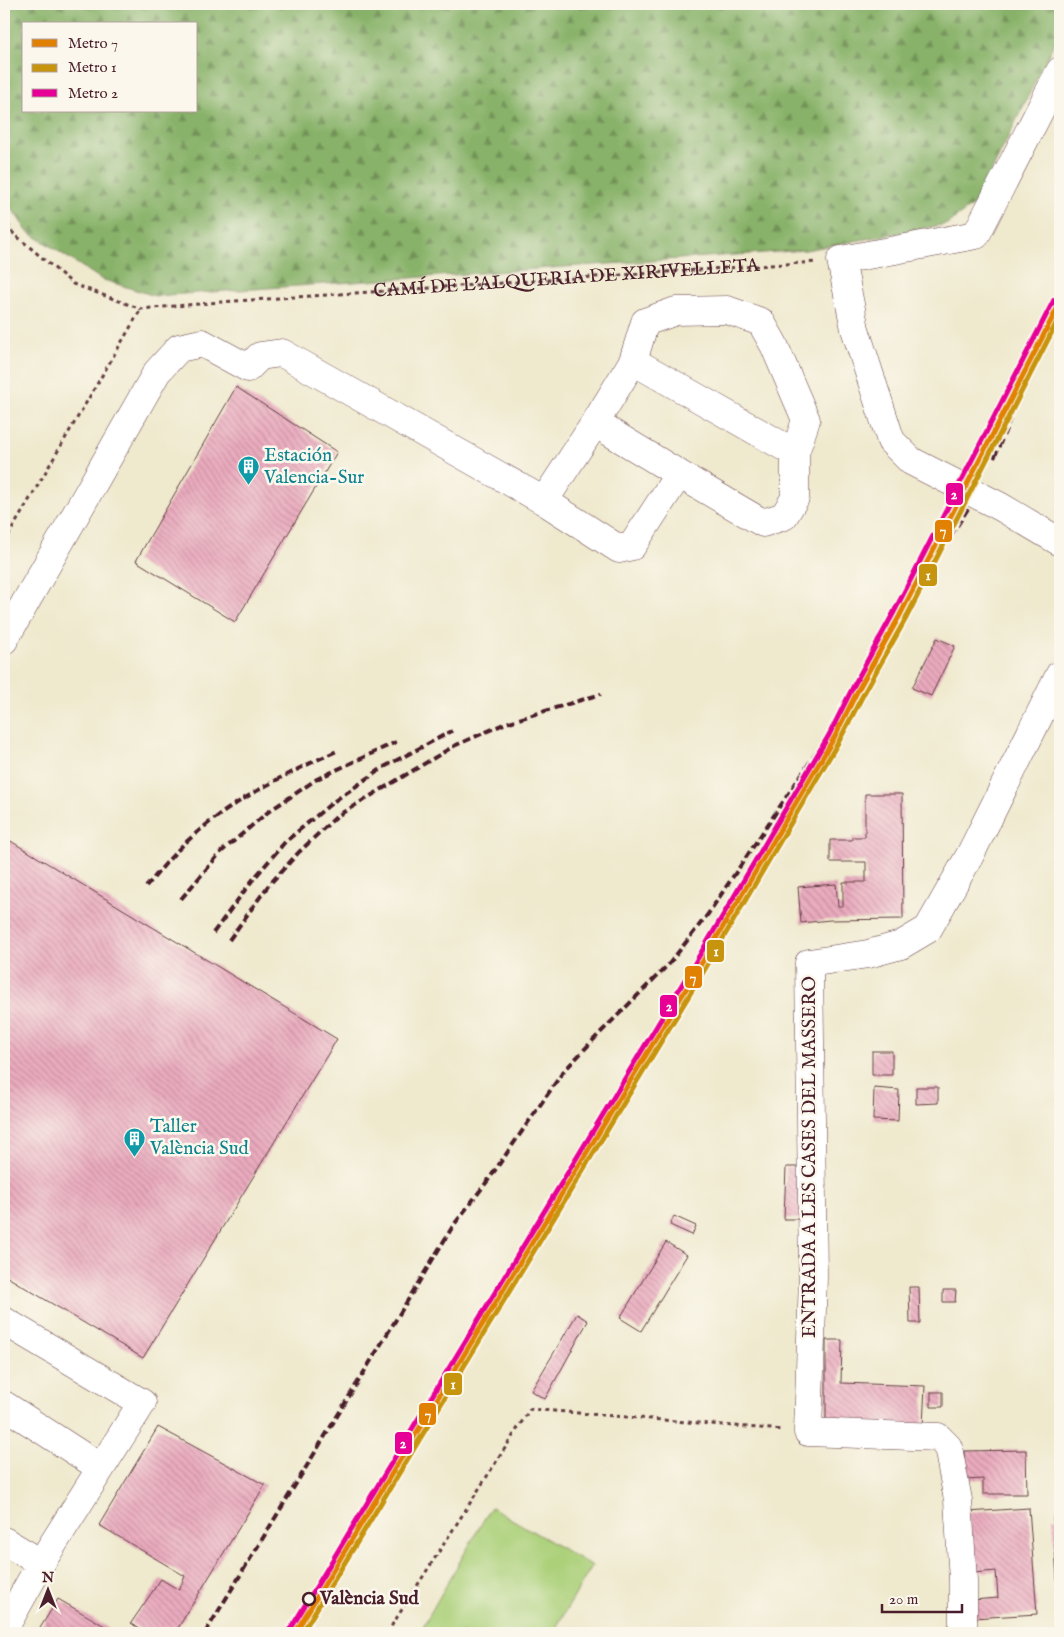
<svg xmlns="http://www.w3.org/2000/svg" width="1064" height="1637" font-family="'IM FELL English',serif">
  <defs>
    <pattern id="forest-firs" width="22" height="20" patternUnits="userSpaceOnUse" patternTransform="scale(1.25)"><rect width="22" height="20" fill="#88b269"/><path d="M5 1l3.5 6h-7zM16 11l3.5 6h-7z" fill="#719057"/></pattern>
    <pattern id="building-back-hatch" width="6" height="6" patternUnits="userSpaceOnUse" patternTransform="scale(1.25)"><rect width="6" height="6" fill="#ebabbf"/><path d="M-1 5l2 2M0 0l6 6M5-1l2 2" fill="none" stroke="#c08b9b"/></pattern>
  </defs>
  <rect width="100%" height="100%" fill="#fbf7ec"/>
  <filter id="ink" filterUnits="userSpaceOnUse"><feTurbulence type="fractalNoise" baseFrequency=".02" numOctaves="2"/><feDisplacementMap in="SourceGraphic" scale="10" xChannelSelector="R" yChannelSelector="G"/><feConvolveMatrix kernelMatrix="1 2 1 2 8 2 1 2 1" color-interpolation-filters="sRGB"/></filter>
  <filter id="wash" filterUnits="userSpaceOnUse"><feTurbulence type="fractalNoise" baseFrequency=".0096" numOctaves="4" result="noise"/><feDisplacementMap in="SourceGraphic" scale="20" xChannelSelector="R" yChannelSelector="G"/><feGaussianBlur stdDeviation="1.12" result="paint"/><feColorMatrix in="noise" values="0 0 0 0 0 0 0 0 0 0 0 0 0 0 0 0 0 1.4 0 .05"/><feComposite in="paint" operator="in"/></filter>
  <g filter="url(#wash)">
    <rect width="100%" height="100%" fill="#efe9ce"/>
    <!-- green -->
    <path fill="#abd079" stroke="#7a7852" d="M491 1507 592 1566 553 1633H419Z"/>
    <!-- forest -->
    <path fill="url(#forest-firs)" stroke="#69684a" fill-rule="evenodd" d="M4 4H1060V31L976 203 947 224 806 250 155 296 101 279 27 231 4 197ZM24 24H196V111H24Z"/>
    <g id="blocks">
      <!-- building -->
      <path fill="url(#building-back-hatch)" d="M236 387 337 452 235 622 136 561Z
        M937 638 955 646 931 696 912 688Z
        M865 794H902L903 919 830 920 801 923 798 887 836 884 838 906H843V882H866V862H830V840H852V837H865Z
        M4 837 337 1039 143 1358 4 1275Z
        M872 1051H892V1075H872Z
        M916 1087H938V1103L916 1104Z
        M874 1088 899 1090 898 1121 873 1120Z
        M786 1167H804V1219H784Z
        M674 1216 696 1226 692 1235 670 1225Z
        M666 1242 687 1255 641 1331 620 1318Z
        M909 1287H919L920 1323H910Z
        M943 1290H956L955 1302H943Z
        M577 1314 588 1321 545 1399 531 1391Z
        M826 1340H842L841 1383 925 1386 923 1425 826 1421Z
        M931 1392H943V1407H931Z
        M158 1427 265 1485 175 1633H145L131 1623 161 1579 179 1590 185 1576 99 1525Z
        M1026 1450 1027 1494H983V1479L965 1480 964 1451Z
        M1029 1508 1037 1614 973 1618 972 1600 998 1598 996 1571 973 1573 968 1512Z
        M1053 1517H1060V1594H1058Z
        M58 1599 117 1633H37Z"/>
    </g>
  </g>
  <g filter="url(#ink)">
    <use href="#blocks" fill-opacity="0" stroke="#633d43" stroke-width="1"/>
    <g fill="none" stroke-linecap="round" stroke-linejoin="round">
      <defs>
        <path id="minor" d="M1060 71 976 235 841 260 855 329 891 441 911 461 1001 507 1060 542
          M595 423 679 474
          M544 501 595 423 633 361
          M4 640 157 372 179 348 202 343 248 368 260 356 282 353 544 501 619 549 632 546 679 474 763 523 784 516 795 498V453L806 420 774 345 761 322 727 310 676 311 645 322 633 361 795 453
          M4 1321 142 1403 41 1563 4 1629
          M4 1405 101 1468
          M4 1541 41 1563
          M963 1633V1581L958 1500 948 1447 938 1437 808 1432 813 1277 809 963 868 954 901 945 928 929 970 855 1060 674"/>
      </defs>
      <!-- minor casing -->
      <use href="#minor" stroke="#633d43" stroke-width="29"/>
      <!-- path -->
      <g stroke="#633d43" stroke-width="3" stroke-dasharray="4 4" stroke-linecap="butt">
        <path id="s1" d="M4 217 13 233 73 284 141 309 221 302 816 262"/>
        <path d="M4 543 141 309"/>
        <path d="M387 1633 530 1409 783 1430"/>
      </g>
      <!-- minor -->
      <use href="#minor" stroke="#fff" stroke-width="28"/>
      <!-- rail -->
      <path stroke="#4a1f2b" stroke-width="4" stroke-dasharray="8 4" stroke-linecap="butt" d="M994 458 1050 323
        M899 617 969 507
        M146 887C158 873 170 857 184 844 229 802 283 775 339 750
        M181 899 221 852 268 812 317 779 396 742
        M213 933 251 882 285 842 333 802 384 767 452 731
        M229 940 268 886 299 852 337 816 454 746 506 723 601 694
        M205 1633 453 1226 489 1179 563 1072 600 1033 669 964 708 914 858 690"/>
      <defs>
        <path id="metro-1" d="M295 1633 697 971 834 738 858 690 899 617 1060 303"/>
        <path id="metro-2" d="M302 1633 702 974 839 741 864 693 905 620 1060 316"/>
        <path id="metro-3" d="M290 1630 692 968 829 735 853 687 893 614 1054 300"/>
      </defs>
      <!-- metro-1 casing -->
      <use href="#metro-1" stroke="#fbf7ec" stroke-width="9"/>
      <!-- metro-2 casing -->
      <use href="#metro-2" stroke="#fbf7ec" stroke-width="9"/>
      <!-- metro-3 casing -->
      <use href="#metro-3" stroke="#fbf7ec" stroke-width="9"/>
      <!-- metro-1 -->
      <use href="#metro-1" stroke="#e18104" stroke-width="5"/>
      <!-- metro-2 -->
      <use href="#metro-2" stroke="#c7940d" stroke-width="5"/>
      <!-- metro-3 -->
      <use href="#metro-3" stroke="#e70095" stroke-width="5"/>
    </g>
  </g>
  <!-- icons -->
  <defs>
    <symbol id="building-pin" viewBox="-11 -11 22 30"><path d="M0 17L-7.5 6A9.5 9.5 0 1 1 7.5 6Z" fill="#0f9aa8" stroke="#fbf7ec"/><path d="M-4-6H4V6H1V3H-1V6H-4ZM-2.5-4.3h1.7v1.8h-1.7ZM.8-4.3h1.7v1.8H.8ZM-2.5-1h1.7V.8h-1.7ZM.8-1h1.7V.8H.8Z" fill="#fff"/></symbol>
  </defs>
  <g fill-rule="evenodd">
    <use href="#building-pin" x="236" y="454" width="25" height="34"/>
    <use href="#building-pin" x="122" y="1126" width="25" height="34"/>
  </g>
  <!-- markers -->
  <circle fill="#fbf7ec" stroke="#4a1f2b" stroke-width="2.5" cx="309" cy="1599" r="6"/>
  <g text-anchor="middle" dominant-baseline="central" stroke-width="5" stroke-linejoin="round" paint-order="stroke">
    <!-- street labels -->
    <g font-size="19" fill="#4a1f2b" stroke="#fbf7ec">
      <text stroke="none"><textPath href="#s1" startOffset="596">CAMÍ DE L'ALQUERIA DE XIRIVELLETA</textPath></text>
      <text transform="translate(810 1157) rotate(-90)">ENTRADA A LES CASES DEL MASSERO</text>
    </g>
    <!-- culture labels -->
    <g font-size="19" fill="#0d838f" stroke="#fbf7ec" text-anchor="start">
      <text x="264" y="456">Estación<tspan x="264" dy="22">Valencia-Sur</tspan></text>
      <text x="150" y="1127">Taller<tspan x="150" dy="22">València Sud</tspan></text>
    </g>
    <!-- stop labels -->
    <g font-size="19" font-weight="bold" fill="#4a1f2b" stroke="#fbf7ec" text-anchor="start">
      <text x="320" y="1599">València Sud</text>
    </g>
  </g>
  <g stroke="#fbf7ec" stroke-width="2">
    <rect x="945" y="482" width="19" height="24" rx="5" fill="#e70095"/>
    <rect x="934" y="519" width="19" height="24" rx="5" fill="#e18104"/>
    <rect x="918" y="563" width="20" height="24" rx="5" fill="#c7940d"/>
    <rect x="706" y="939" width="19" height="24" rx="5" fill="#c7940d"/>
    <rect x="684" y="965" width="19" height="24" rx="5" fill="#e18104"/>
    <rect x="659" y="994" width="19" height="24" rx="5" fill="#e70095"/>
    <rect x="443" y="1372" width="20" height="24" rx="5" fill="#c7940d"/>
    <rect x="418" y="1402" width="19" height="24" rx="5" fill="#e18104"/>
    <rect x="394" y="1431" width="19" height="24" rx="5" fill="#e70095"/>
  </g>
  <g font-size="14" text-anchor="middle" font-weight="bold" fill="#fff">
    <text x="954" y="499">2</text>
    <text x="943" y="535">7</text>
    <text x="928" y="580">1</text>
    <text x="716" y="956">1</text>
    <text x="693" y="982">7</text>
    <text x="669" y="1011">2</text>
    <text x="453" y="1389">1</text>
    <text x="428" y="1419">7</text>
    <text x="403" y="1448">2</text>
  </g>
  <!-- margin -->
  <rect width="1064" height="1637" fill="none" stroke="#fbf7ec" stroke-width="20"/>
  <!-- legend -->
  <rect x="22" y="22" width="175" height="90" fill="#fbf7ec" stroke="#b4a19f"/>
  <rect x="32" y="39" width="25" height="8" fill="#e18104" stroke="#b4a19f"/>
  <text x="68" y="48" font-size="15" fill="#4a1f2b">Metro 7</text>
  <rect x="32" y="64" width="25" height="8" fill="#c7940d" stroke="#b4a19f"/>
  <text x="68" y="72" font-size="15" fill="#4a1f2b">Metro 1</text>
  <rect x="32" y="89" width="25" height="8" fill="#e70095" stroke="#b4a19f"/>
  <text x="68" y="98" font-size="15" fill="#4a1f2b">Metro 2</text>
  <!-- north arrow -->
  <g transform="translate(48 1590)" stroke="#fbf7ec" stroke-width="4" paint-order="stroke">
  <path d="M0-4L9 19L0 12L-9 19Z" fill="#4a1f2b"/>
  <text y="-8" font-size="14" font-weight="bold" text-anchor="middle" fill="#4a1f2b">N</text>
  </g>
  <!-- scale -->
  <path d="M882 1604v8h80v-8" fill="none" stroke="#4a1f2b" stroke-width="2.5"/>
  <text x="889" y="1604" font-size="15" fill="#4a1f2b" stroke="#fbf7ec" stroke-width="4" paint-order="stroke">20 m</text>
</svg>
